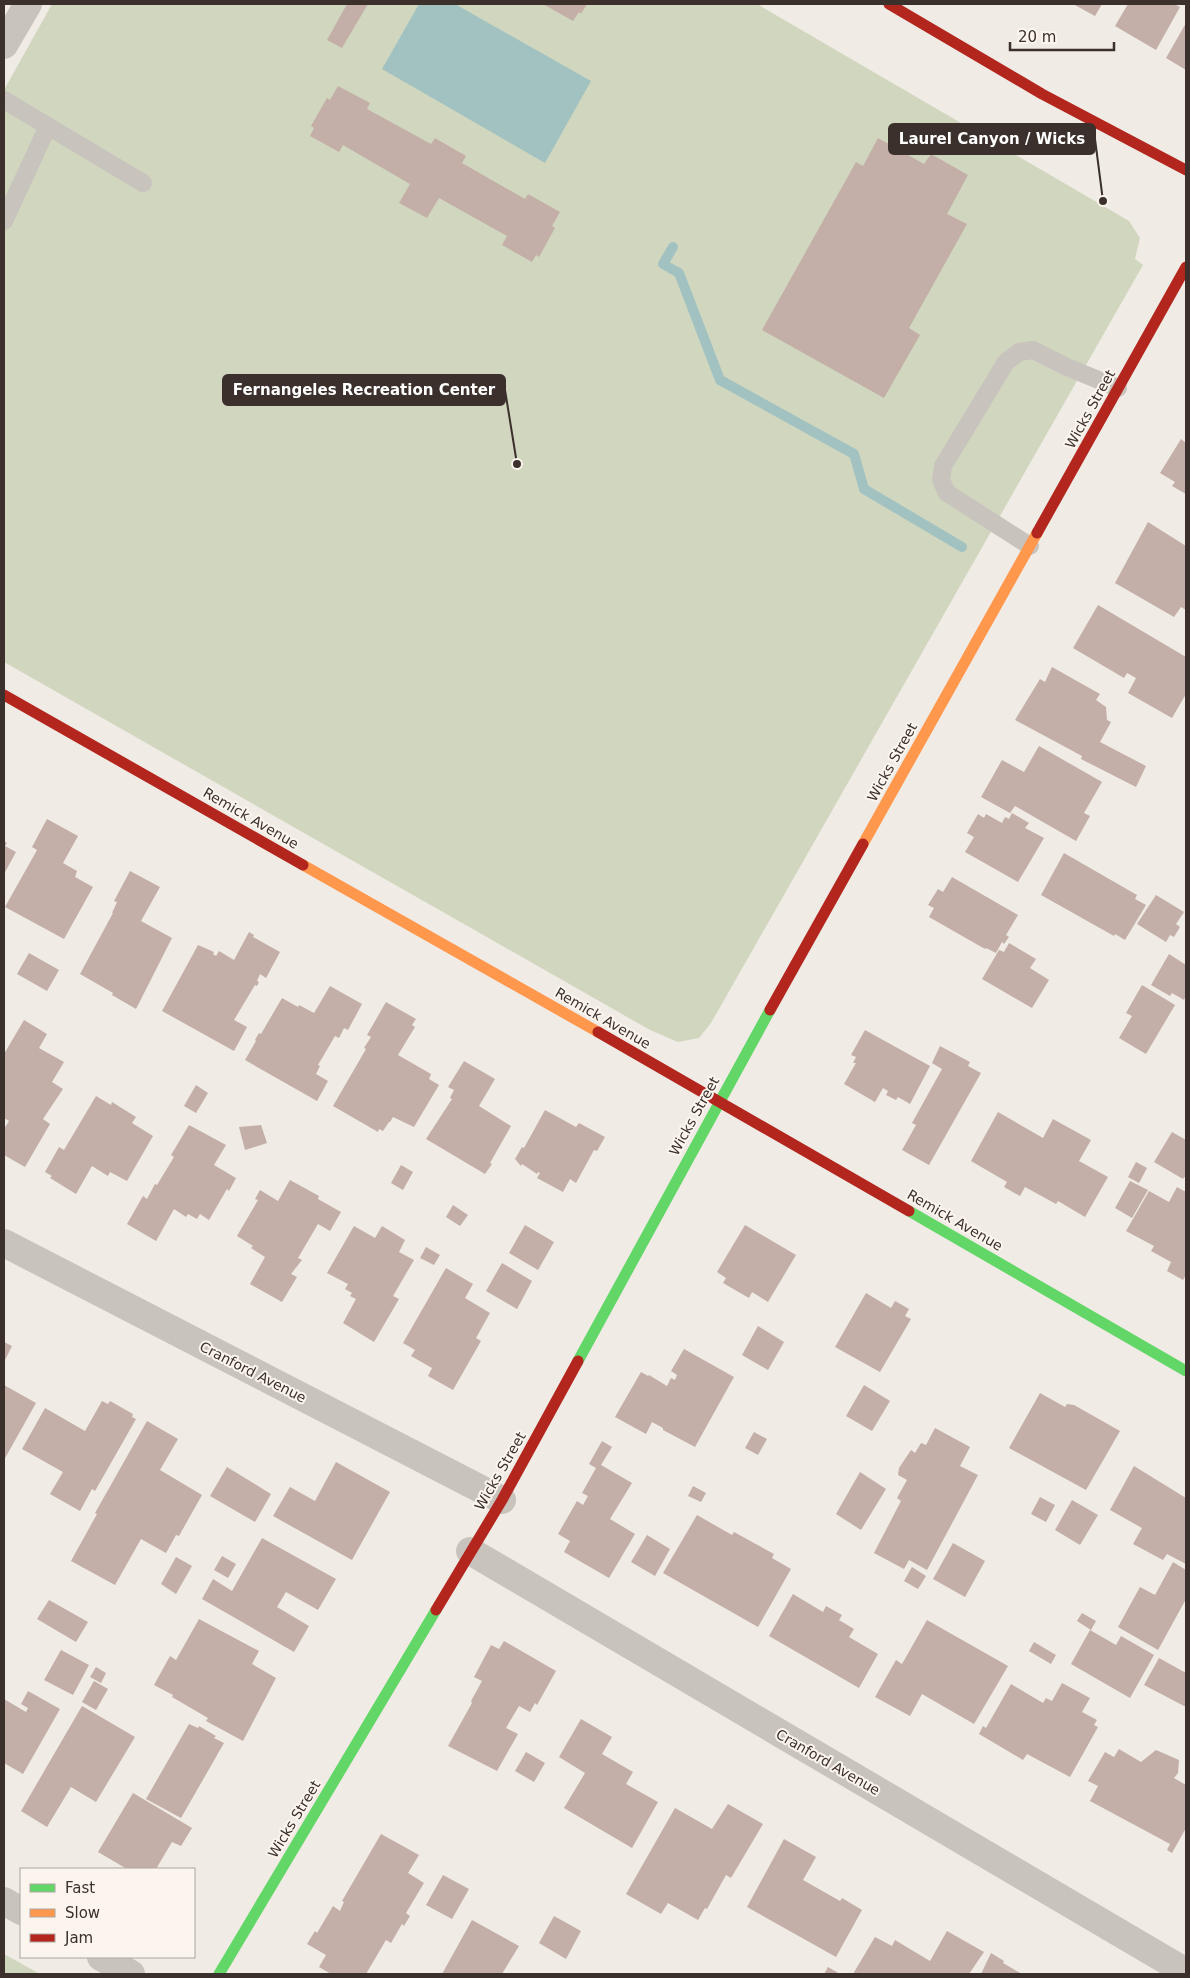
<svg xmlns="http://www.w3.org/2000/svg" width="1190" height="1978" font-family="'DejaVu Sans',sans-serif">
  <rect width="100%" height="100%" fill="#f0ebe5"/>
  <!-- green -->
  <path fill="#d1d6bf" d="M52 4H757L1129 221 1140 238 1135 259 1143 265 711 1023 699 1038 678 1042 650 1030 4 662V90Z
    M4 1954 40 1974H4Z"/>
  <!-- water -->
  <path fill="#a1c2c1" d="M419 4H455L591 81 545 163 382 69Z"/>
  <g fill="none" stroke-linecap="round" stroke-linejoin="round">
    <!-- stream -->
    <path stroke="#a1c2c1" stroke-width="10" d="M673 247 663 264 679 273 720 380 854 454 864 489 962 547"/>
  </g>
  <!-- building -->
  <path fill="#c3afa7" d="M347 4H368L342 48 327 40Z
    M543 4H587L581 14 579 12 573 21Z
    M1073 4H1102L1095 16Z
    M1128 4H1174L1180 7 1156 50 1115 26Z
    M1186 23V70L1166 58Z
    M338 86 370 103 367 109 431 144 435 138 466 156 462 163 525 199 528 194 560 212 552 226 555 228 539 257 536 255 532 262 502 245 507 236 439 198 427 218 399 203 410 184 343 145 339 152 310 136 314 128 311 126 327 98 330 100Z
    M878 138 924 164 931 154 968 175 947 214 967 224 909 328 920 335 884 398 762 330 856 162 863 166Z
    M1181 439 1186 443V494L1172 486 1175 482 1160 473Z
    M1148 522 1186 546V610L1181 607 1174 617 1115 583Z
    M1098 605 1186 657V694L1172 718 1128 693 1136 678 1127 673 1124 678 1073 648Z
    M1052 667 1100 694 1096 700 1106 707 1107 720 1111 722 1100 742 1146 766 1136 787 1081 759 1082 756 1015 720 1040 679 1045 682Z
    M1039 746 1102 782 1084 813 1090 816 1076 841 1015 806 1010 813 981 797 1002 760 1024 772Z
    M1012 813 1029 823 1025 828 1044 838 1018 882 965 852 974 837 967 833 978 814 984 818 986 814 1002 823 1005 817 1009 819Z
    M47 819 78 836 63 863 77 871 75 877 93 887 64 939 5 907 37 850 32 847Z
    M4 841 7 843 5 846 16 852 4 874Z
    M1064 853 1137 895 1135 899 1146 905 1125 940 1115 934 1114 936 1041 895Z
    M130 871 160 887 141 921 172 938 136 1009 112 995 113 993 80 974 113 913H112L117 902 114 901Z
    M952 877 1018 915 1006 935 1009 937 1004 944 1002 942 996 953 986 948 985 949 929 917 934 908 928 905 938 889 943 892Z
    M1156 895 1184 912 1176 924 1180 927 1174 937 1170 935 1166 942 1137 924Z
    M249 932 254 935 253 937 280 952 266 978 260 974 257 981 259 982 257 986 255 985 234 1020 247 1027 234 1051 162 1011 198 945 214 952 213 954 216 956 219 951 234 960Z
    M1009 943 1036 959 1030 968 1049 980 1032 1008 982 979 999 950 1004 952Z
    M29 953 59 970 47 991 17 974Z
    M1169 954 1186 965V995L1184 1000 1172 993 1170 996 1151 985Z
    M1142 985 1175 1005 1146 1054 1119 1038 1132 1016 1126 1013Z
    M330 986 362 1004 348 1030 344 1028 339 1038 335 1036 318 1065 320 1066 316 1074 328 1081 317 1101 245 1060 256 1041 255 1040 259 1033 261 1034 282 998 298 1007 299 1005 314 1013Z
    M386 1002 416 1019 412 1025 415 1027 398 1055 431 1074 429 1079 439 1085 414 1127 393 1117 390 1122H389L383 1131 379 1129 378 1132 333 1106 366 1049 364 1048 371 1037 367 1035Z
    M24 1020 47 1034 39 1048 64 1062 52 1082 63 1089 43 1119 50 1124 25 1167 4 1155V1129L9 1121 4 1118V1054Z
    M865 1030 930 1066 910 1104 898 1097 896 1100 886 1095 888 1091 883 1088 875 1102 844 1084 856 1063H853L856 1057 851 1055Z
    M940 1046 970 1062 968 1066 981 1073 929 1165 902 1150 916 1125 912 1123 942 1069 932 1063Z
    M464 1061 495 1079 479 1106 511 1126 490 1163 492 1164 485 1174 426 1139 452 1099 450 1098 454 1090 448 1087Z
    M196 1085 208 1093 196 1113 184 1106Z
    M96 1096 111 1105 112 1102 136 1117 132 1123 153 1136 127 1181 110 1172 108 1176 92 1166 76 1194 50 1178 52 1176 45 1172 59 1147 64 1150Z
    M545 1110 576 1127 579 1123 605 1137 597 1151 594 1150 576 1183 570 1179 563 1192 537 1178 540 1173 538 1172 537 1174 522 1164 521 1166 515 1159 522 1147 524 1148Z
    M998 1112 1043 1138 1053 1119 1091 1140 1079 1161 1108 1177 1085 1217 1058 1201 1056 1204 1025 1187 1020 1196 1004 1187 1007 1182 971 1161Z
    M189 1125 226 1145 214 1165 236 1178 229 1191 227 1189 209 1220 200 1214 197 1219 188 1214 186 1217 174 1209 156 1241 127 1224 143 1196 147 1199 155 1184 157 1185 174 1157 171 1155Z
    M261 1125 267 1143 245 1150 239 1127Z
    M1172 1132 1186 1140V1178L1184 1177 1183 1179 1154 1162Z
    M1136 1162 1147 1168 1139 1183 1128 1177Z
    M401 1165 413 1172 403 1190 391 1183Z
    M290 1180 319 1196 318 1199 341 1212 330 1231 318 1224 298 1258 302 1260 291 1274 297 1277 282 1302 250 1284 265 1257 251 1248 253 1246 237 1236 258 1200 255 1199 260 1190 278 1201Z
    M1130 1181 1148 1190 1132 1218 1115 1208Z
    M1177 1187 1186 1192V1275L1183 1280 1167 1271 1171 1262 1151 1251 1154 1246 1126 1231 1149 1191 1169 1202Z
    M453 1205 468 1215 460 1226 446 1217Z
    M525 1225 554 1242 538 1270 509 1253Z
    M745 1225 796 1255 768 1302 752 1292 749 1298 723 1283 726 1278 717 1272Z
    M354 1226 375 1238 382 1226 405 1240 399 1252 414 1260 393 1296 399 1299 374 1342 343 1323 356 1299 350 1296 352 1293 345 1289 348 1284 327 1273Z
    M426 1247 440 1255 434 1265 420 1258Z
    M502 1263 532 1281 517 1309 486 1291Z
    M446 1268 473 1284 465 1298 490 1313 476 1338 481 1341 453 1390 428 1376 432 1368 411 1356 415 1350 403 1343Z
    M866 1293 891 1308 895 1301 909 1309 905 1316 911 1319 880 1372 835 1347Z
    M758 1326 784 1342 768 1370 742 1355Z
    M4 1342 12 1346 4 1362Z
    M684 1349 734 1377 695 1447 663 1430V1428L652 1422 646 1434 615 1417 641 1372 648 1376 649 1375 667 1386 671 1378 675 1380 677 1375 671 1371Z
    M4 1385 36 1403 4 1460Z
    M864 1385 890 1401 872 1431 846 1416Z
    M1040 1393 1065 1407 1067 1404 1074 1405 1120 1431 1086 1490 1009 1448Z
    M102 1401 108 1404 110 1401 133 1414 132 1417 136 1419 95 1491 92 1489 80 1511 50 1494 63 1472 22 1449 45 1408 85 1431Z
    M147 1421 178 1439 160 1470 202 1495 179 1536 176 1535 166 1553 141 1539 115 1585 71 1561 97 1514 95 1513Z
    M935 1428 970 1447 960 1466 978 1475 927 1570 909 1560 904 1569 874 1553 901 1501 897 1498 907 1480 898 1475 899 1468 911 1450 915 1453 921 1443 926 1445Z
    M754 1432 767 1439 758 1455 745 1448Z
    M602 1441 612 1447 601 1465 632 1483 610 1519 635 1534 609 1578 564 1552 570 1541 558 1534 577 1501 583 1505 588 1496 582 1493 596 1468 589 1464Z
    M336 1462 390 1492 352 1560 273 1516 290 1487 315 1501Z
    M1134 1466 1186 1498V1564L1167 1554 1163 1560 1133 1544 1142 1528 1110 1510Z
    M227 1467 271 1494 255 1522 210 1496Z
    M860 1472 886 1489 861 1530 836 1514Z
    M693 1486 706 1493 701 1502 688 1496Z
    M1040 1497 1055 1505 1046 1522 1031 1514Z
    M1072 1500 1098 1515 1080 1545 1055 1530Z
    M697 1515 732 1535 734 1532 774 1554 772 1558 791 1569 758 1627 663 1573Z
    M647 1535 670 1549 655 1576 631 1562Z
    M262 1538 336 1579 318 1610 286 1592 277 1607 309 1626 294 1652 202 1599 213 1579 232 1591Z
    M953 1543 985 1561 965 1597 933 1579Z
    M222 1556 236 1564 228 1578 214 1570Z
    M176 1557 192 1566 176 1594 161 1584Z
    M1173 1562 1186 1570V1599L1158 1650 1118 1627 1140 1587 1155 1595Z
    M912 1567 926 1576 918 1589 904 1581Z
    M793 1594 823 1612 826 1606 842 1615 839 1620 854 1629 849 1637 878 1654 859 1688 769 1636Z
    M49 1600 88 1622 76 1642 37 1619Z
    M1082 1613 1096 1621 1091 1630 1077 1621Z
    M199 1619 259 1651 252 1664 276 1678 243 1741 206 1721 208 1718 172 1697 173 1695 154 1685 170 1656 176 1660Z
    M927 1620 1008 1666 974 1724 922 1694 910 1716 875 1697 896 1660 902 1664Z
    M1090 1630 1116 1645 1121 1636 1154 1655 1130 1698 1071 1664Z
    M504 1641 556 1671 537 1705 535 1703 530 1712 519 1706 506 1728 518 1734 497 1771 448 1746 472 1703 471 1701 482 1681 474 1677 491 1645 499 1649Z
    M1034 1642 1056 1655 1051 1664 1029 1651Z
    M61 1650 89 1665 73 1695 44 1680Z
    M1159 1658 1186 1673V1707L1144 1685Z
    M96 1667 106 1673 101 1683 90 1677Z
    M94 1681 108 1689 96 1710 82 1702Z
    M1062 1683 1090 1698 1082 1712 1097 1720 1094 1725 1098 1727 1070 1777 1027 1754 1023 1760 979 1734 983 1726 986 1728 1011 1684 1043 1703 1046 1698 1052 1701Z
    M28 1691 60 1709 23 1774 4 1763V1699L26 1712 28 1708 21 1704Z
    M82 1706 135 1737 96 1802 71 1787 47 1827 21 1811Z
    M581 1719 612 1737 602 1754 633 1772 626 1784 658 1802 632 1848 564 1808 585 1773 559 1757Z
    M189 1724 198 1728 199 1726 216 1736 214 1738 224 1743 181 1818 146 1799Z
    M1119 1749 1141 1762 1156 1750 1179 1760 1178 1773 1174 1778 1186 1785V1828L1172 1853 1167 1850 1170 1844 1090 1801 1098 1786 1088 1781 1105 1752 1114 1757Z
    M526 1752 545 1763 534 1782 515 1771Z
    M133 1793 192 1828 181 1846 172 1842 156 1869H127L98 1852Z
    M728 1804 763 1824 731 1878 726 1875 707 1909 705 1908 698 1920 668 1903 661 1914 626 1894 675 1808 712 1829Z
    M381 1834 419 1855 408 1873 424 1883 406 1913 410 1916 404 1926 402 1924 391 1943 386 1940 366 1974H331L319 1967 326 1955 307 1944 315 1931 317 1933 333 1906 340 1911 344 1902 342 1901Z
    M784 1839 816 1857 803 1880 840 1901 842 1898 862 1910 836 1957 747 1907Z
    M443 1875 469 1889 452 1919 426 1905Z
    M554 1916 581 1931 566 1959 539 1943Z
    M472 1920 519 1946 502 1974H442Z
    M947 1931 984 1952 969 1974H853L875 1937 892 1946 895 1940 930 1961Z
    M991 1953 1004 1961 1003 1963 1022 1974H981Z
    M828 1967 840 1974H824Z"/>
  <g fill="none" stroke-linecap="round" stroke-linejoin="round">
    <!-- lane -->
    <path stroke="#c9c3be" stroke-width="18" d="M4 100 143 183
      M4 221 48 126
      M1030 546 947 493 941 480 943 466 1006 362 1019 352 1033 350 1067 367 1118 388"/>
    <!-- street -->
    <path stroke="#c9c3be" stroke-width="28" d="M4 45 28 4
      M4 1243 502 1500
      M470 1551 1186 1972
      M4 1901 21 1911
      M101 1957 131 1974"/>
    <!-- fast -->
    <path stroke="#63d668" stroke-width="11" d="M909 1211 1186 1371
      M578 1361 770 1010
      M219 1974 436 1610"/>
    <!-- slow -->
    <path stroke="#ff974d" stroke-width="11" d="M863 844 1037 533
      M303 865 598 1032"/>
    <!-- jam -->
    <path stroke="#b3261e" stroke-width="11" d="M889 4 1042 94 1186 170
      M1037 533 1186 267
      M4 695 303 865
      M770 1010 863 844
      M598 1032 909 1211
      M436 1610 502 1500 578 1361"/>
  </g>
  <g text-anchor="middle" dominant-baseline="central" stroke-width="4" stroke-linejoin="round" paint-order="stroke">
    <!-- street labels -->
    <g font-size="14" fill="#3b302b" stroke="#fbf5ee">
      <text transform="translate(1090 409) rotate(-61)">Wicks Street</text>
      <text transform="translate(892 762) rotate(-61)">Wicks Street</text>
      <text transform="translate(251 818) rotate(30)">Remick Avenue</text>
      <text transform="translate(603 1018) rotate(30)">Remick Avenue</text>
      <text transform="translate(694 1116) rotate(-61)">Wicks Street</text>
      <text transform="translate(955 1220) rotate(30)">Remick Avenue</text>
      <text transform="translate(253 1372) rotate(27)">Cranford Avenue</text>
      <text transform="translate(500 1471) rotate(-60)">Wicks Street</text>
      <text transform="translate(828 1762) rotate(30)">Cranford Avenue</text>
      <text transform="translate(294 1819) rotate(-59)">Wicks Street</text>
    </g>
  </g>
  <!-- callouts -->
  <path fill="none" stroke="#3b302b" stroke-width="2" d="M1103 201L1095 139M517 464L505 390"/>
  <g fill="#3b302b" stroke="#fbf5ee" stroke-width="2">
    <circle cx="1103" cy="201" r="5"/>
    <circle cx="517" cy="464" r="5"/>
  </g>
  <g fill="#3b302b" stroke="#3b302b" stroke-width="2">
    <rect x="889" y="124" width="206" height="30" rx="5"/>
    <rect x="223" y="375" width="282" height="30" rx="5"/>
  </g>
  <g font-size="15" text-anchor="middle" font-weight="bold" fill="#fff">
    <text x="992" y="144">Laurel Canyon / Wicks</text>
    <text x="364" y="395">Fernangeles Recreation Center</text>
  </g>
  <!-- border -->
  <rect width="1190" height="1978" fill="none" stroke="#3b302b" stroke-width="10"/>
  <!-- legend -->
  <rect x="20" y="1868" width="175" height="90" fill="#fbf5ee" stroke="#aea6a0"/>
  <rect x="30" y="1884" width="25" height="8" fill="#63d668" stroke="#aea6a0"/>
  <text x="65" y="1893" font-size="15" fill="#3b302b">Fast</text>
  <rect x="30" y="1909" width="25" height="8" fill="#ff974d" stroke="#aea6a0"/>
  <text x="65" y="1918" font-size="15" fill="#3b302b">Slow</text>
  <rect x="30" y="1934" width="25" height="8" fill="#b3261e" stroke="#aea6a0"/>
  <text x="65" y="1943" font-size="15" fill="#3b302b">Jam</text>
  <!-- scale -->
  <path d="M1010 42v8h104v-8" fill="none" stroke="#3b302b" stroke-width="2.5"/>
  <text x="1018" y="42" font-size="15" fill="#3b302b" stroke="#fbf5ee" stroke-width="4" paint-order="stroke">20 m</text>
</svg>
